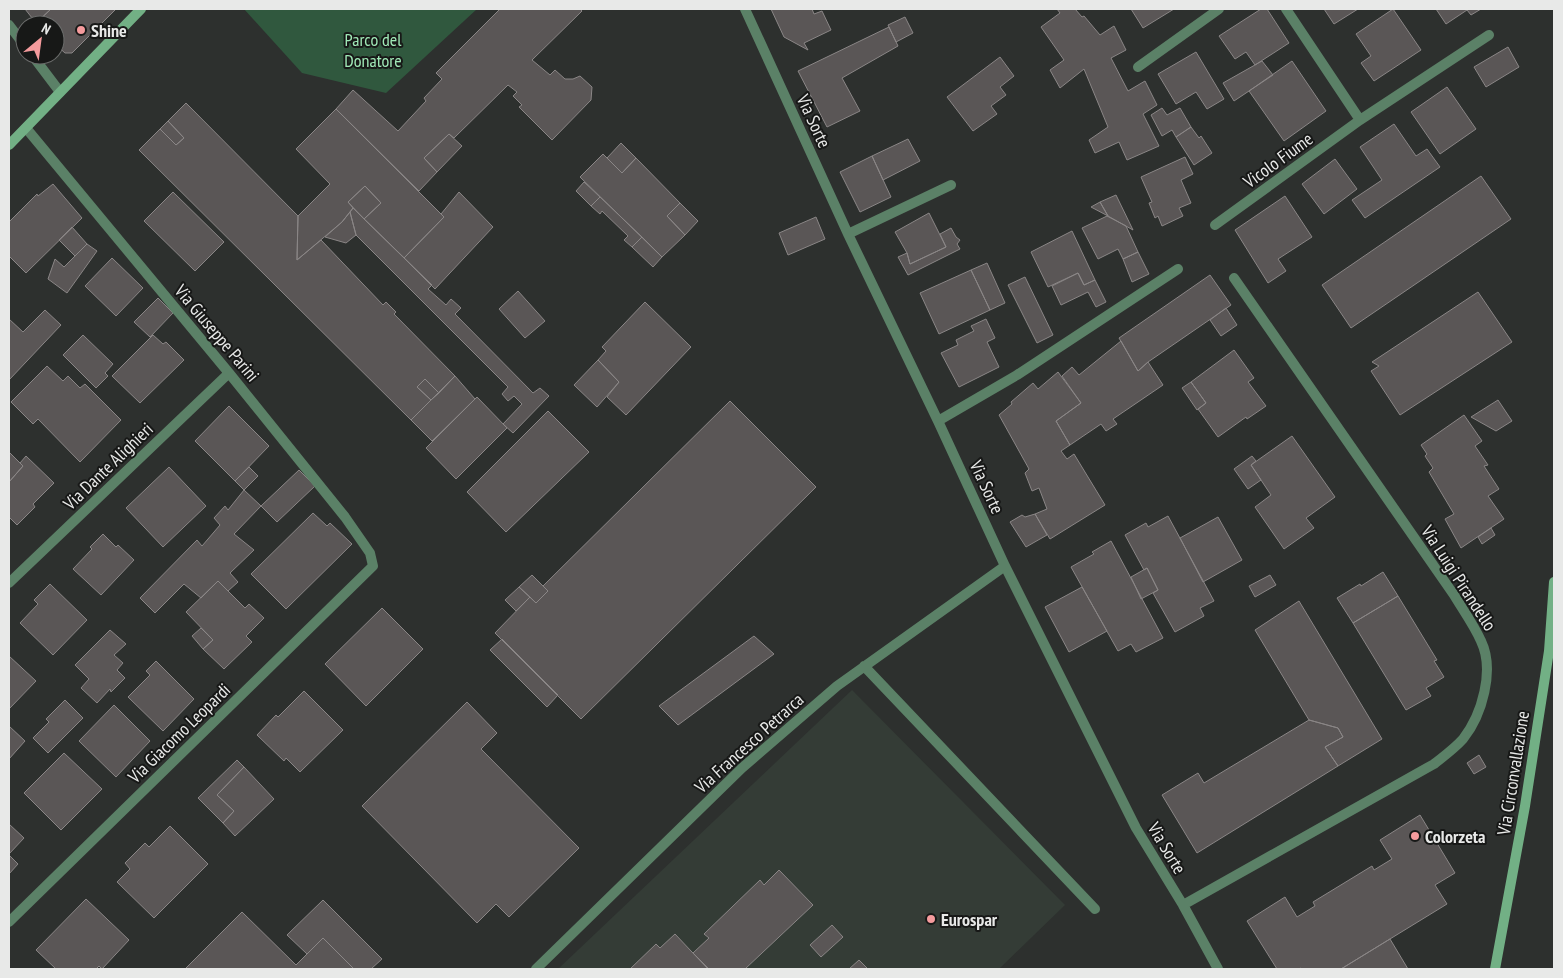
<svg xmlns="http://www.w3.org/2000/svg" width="1563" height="978" font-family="'PT Sans Narrow',sans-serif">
  <rect width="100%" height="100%" fill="#2d302e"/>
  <!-- built -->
  <path fill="#343c36" d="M852 690 1065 905 999 969H558Z"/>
  <!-- green -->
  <path fill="#30583e" d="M244 9H477L386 93 302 73Z"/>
  <!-- building -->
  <path fill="#5a5656" stroke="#8a8686" d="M25 9H51L36 23Z
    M51 9H116L72 53H65L55 44V25H38L36 23Z
    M500 9H580L582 11 532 60 550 75 555 70 565 79H573L580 76 592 87 591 100 552 140 519 107 522 105 513 96 517 92 508 85 454 138 449 134 424 158 437 172 419 191 336 109 353 90 398 131 426 101 424 98 442 79 436 73Z
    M771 9H812L814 14 822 11 831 30 804 43 808 50 784 37Z
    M1057 9H1075L1082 17 1084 16 1100 35 1114 26 1126 50 1111 58 1128 91 1145 81 1157 105 1143 114 1159 146 1127 160 1119 142 1095 153 1089 140 1108 127 1084 69 1060 88 1050 70 1064 60 1041 27 1060 13Z
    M1131 9H1174L1143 28Z
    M1261 9H1267L1289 43 1255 65 1246 52 1235 59 1219 36Z
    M1324 9H1358L1334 24Z
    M1393 9 1421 50 1374 81 1361 63 1371 56 1356 34Z
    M1436 9H1481L1471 15 1467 10 1446 24Z
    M905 17 913 33 896 42 888 25Z
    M889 27 898 46 842 78 860 111 827 127 798 71Z
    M1508 47 1519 67 1486 87 1474 67Z
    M1196 52 1224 99 1207 109 1196 92 1176 104 1158 74Z
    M1000 57 1014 76 1000 87 1006 95 991 106 997 114 973 131 947 97Z
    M1262 61 1273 75 1234 101 1223 83Z
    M1292 61 1326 111 1284 141 1249 91Z
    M1447 87 1476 129 1440 154 1411 112Z
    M186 103 298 216 297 260 321 240 383 305 386 302 396 312 394 314 455 376 439 393 425 379 417 387 431 400 411 420 139 150 160 129 176 145 184 138 168 121Z
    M1162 108 1167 115 1180 108 1191 127 1176 137 1172 130 1162 136 1151 115Z
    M336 109 444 217 404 258 364 219 381 203 365 186 348 202 353 208 342 222 297 260 298 216 330 184 296 149Z
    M168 121 184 138 176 145 160 129Z
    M1394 124 1416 156 1427 149 1440 167 1365 218 1352 200 1382 180 1360 147Z
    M1191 127 1199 138 1201 136 1212 153 1194 165 1176 137Z
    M449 134 462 146 437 172 424 158Z
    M908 139 920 161 883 180 872 156Z
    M621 143 636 158 622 173 607 158Z
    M603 154 622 173 636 158 680 203 667 216 685 235 662 257 580 177Z
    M872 156 891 197 860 212 840 172Z
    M1185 157 1193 174 1181 180 1191 203 1179 208 1183 216 1162 226 1158 216 1155 218 1149 203 1152 202 1141 177Z
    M1335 159 1357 189 1324 214 1302 184Z
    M1481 176 1511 219 1351 328 1322 285Z
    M584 182 600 197 591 206 576 191Z
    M53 184 82 218 26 273 9 256V222L37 194 38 196Z
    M365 186 381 203 364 219 348 202Z
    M173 192 224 242 195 271 144 221Z
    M459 192 493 227 435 289 404 258 444 217 441 214Z
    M1116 195 1133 230 1108 216 1100 202Z
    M1285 196 1312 237 1278 259 1286 271 1268 283 1235 230Z
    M600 197 642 237 632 247 624 240 628 236 602 211 600 214 591 206Z
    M1100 202 1108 216 1091 207Z
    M680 203 698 221 685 235 667 216Z
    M353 208 432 285 428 289 446 305 451 299 461 308 455 314 533 393 540 388 549 396 513 433 503 424 522 404 514 396 508 401 502 394 508 387 356 235 350 212Z
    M350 212 356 235 346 243 325 237 342 222Z
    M929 213 946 247 910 264 907 253 895 232Z
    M1107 216 1126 226 1138 252 1123 259 1118 249 1098 259 1082 228Z
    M816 217 825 239 788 255 779 233Z
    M72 227 87 244 75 256 59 240Z
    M951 228 956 237 960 240 957 244 960 249 908 275 898 257 907 253 910 264 946 247 940 234Z
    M1072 231 1095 280 1084 285 1078 273 1048 287 1031 252Z
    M642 237 662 257 653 267 632 247Z
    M87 244 97 251 67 293 48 279 55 259 64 267Z
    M1138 252 1149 274 1132 282 1123 259Z
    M112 258 143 288 116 316 85 286Z
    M987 263 1005 303 990 310 971 270Z
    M971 270 990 310 939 334 920 293Z
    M1078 273 1084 285 1095 280 1106 302 1096 307 1088 292 1061 305 1052 286Z
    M1210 275 1231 305 1148 362 1138 371 1119 338Z
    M1025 277 1053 335 1037 343 1008 285Z
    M518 291 545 321 525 338 499 309Z
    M1478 292 1512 342 1400 415 1371 371 1379 366 1372 362Z
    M158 298 173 313 150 337 134 322Z
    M645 302 691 347 626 415 607 397 619 382 598 360 606 351 602 347Z
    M1226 308 1237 325 1221 336 1210 320Z
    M45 310 61 325 9 380V319L23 332Z
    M986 319 995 338 987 342 999 367 959 387 941 353 958 345 956 340 974 331 971 326Z
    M83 335 113 364 105 373 108 376 96 388 63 355Z
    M153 335 163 344 166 342 184 360 140 403 112 376Z
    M1121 341 1138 371 1148 362 1163 385 1113 419 1117 424 1106 431 1101 424 1070 445 1056 421 1081 403 1062 376 1072 367 1079 375Z
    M1234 350 1254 378 1248 382 1266 406 1247 419 1246 417 1218 437 1198 409 1206 403 1191 382Z
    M598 360 619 382 597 407 574 385Z
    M47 366 63 381 68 376 80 388 85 384 121 420 80 462 38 419 33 424 11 402Z
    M1058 372 1081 403 1056 421 1070 445 1061 451 1067 459 1074 454 1105 505 1050 539 1035 514 1047 509 1039 488 1032 491 1025 473 1029 469 999 415 1012 404 1011 402 1033 383 1038 389Z
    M455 376 475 399 432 441 411 420Z
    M425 379 439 393 431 400 417 387Z
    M1191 382 1206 403 1197 410 1182 388Z
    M477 397 507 428 456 479 426 448Z
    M1498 400 1512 421 1496 431 1471 417Z
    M730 401 816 487 581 719 495 633 530 597 536 603 548 591 543 586Z
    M229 406 269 446 235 481 195 441Z
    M548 411 589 452 506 532 467 492Z
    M1464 415 1482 441 1475 446 1488 465 1484 466 1499 489 1488 496 1504 519 1461 548 1445 519 1454 514 1429 472 1433 468 1425 456 1427 454 1421 445Z
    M1292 436 1335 497 1306 518 1314 528 1284 549 1255 507 1271 495 1251 465Z
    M9 452 23 466 9 482Z
    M26 456 54 483 33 504 35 507 17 525 9 517V482L23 466 20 463Z
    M1252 456 1256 461 1251 465 1261 480 1248 489 1234 469Z
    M169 467 206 506 163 547 126 508Z
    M249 467 258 476 244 490 235 481Z
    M299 470 315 486 277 522 261 506Z
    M244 490 261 506 234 534 254 550 230 573 238 582 228 591 218 581 201 598 184 584 155 613 140 598 197 540 202 546 220 525 214 518 225 506 228 510Z
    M313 513 327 526 330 523 352 544 286 609 251 574Z
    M1035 514 1047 535 1026 547 1010 522 1022 515 1025 517Z
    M1168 516 1214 601 1200 608 1204 616 1175 632 1153 593 1158 590 1147 568 1144 570 1125 535 1146 523 1148 527Z
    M1218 517 1242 560 1203 582 1180 538Z
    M1491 528 1495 535 1482 544 1478 537Z
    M103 534 116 547 118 545 134 560 101 595 73 569 92 549 90 547Z
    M1111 541 1163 638 1136 652 1131 644 1118 651 1071 567 1094 554 1092 552Z
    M1147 568 1158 590 1141 599 1131 577Z
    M1383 572 1398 596 1353 623 1337 598 1360 584 1361 586Z
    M532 575 548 591 536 603 519 587Z
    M1270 575 1276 585 1255 597 1249 586Z
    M218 581 245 608 249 604 264 618 246 636 252 642 224 669 203 649 213 640 186 612Z
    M50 584 87 620 53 655 20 623 38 604 34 600Z
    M519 587 530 597 516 611 505 600Z
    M1082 587 1107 631 1069 652 1045 607Z
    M1398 596 1437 660 1434 661 1444 677 1426 688 1431 696 1406 710 1353 623Z
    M1299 601 1382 739 1338 766 1325 747 1343 737 1338 728 1309 720 1255 630Z
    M382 608 423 649 366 706 325 664Z
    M201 628 213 640 203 649 192 636Z
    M110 630 126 644 114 655 123 663 117 670 125 678 111 692 110 689 97 703 81 688 89 679 75 665Z
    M754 636 774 654 678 725 659 706Z
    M502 639 558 695 547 707 490 650Z
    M9 656 36 681 9 709Z
    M156 661 194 699 163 731 128 697 150 675 146 671Z
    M304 691 343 730 300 772 286 758 284 761 257 735 276 715 278 717Z
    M65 700 83 718 48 753 33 738 49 722 46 719Z
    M467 702 497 733 481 749 579 848 509 917 496 904 477 923 362 806Z
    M114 705 150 741 116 777 79 741Z
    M1309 720 1338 728 1343 737 1325 747 1338 766 1197 853 1162 795 1198 773 1204 783Z
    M9 726 25 741 9 759Z
    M64 753 102 789 61 830 24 793Z
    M1479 755 1486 767 1474 774 1467 763Z
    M237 760 244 767 217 795 234 811 223 823 198 798Z
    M244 767 274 799 235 836 223 823 234 811 217 795Z
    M1420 815 1455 873 1435 885 1447 904 1341 969H1302L1301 968 1299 969H1277L1247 921 1285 897 1297 917 1315 906 1313 902 1372 866 1374 870 1392 859 1380 840Z
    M9 824 24 838 9 854Z
    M170 826 208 864 154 918 117 882 130 869 125 863 145 843 149 847Z
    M9 855 18 864 9 874Z
    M779 870 813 905 745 969H709L693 953 709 938 704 934 760 880 764 885Z
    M86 899 129 940 102 969 99 966 96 969H56L36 950Z
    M323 900 382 959 371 969H354L323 938 307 954 287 935Z
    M242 912 296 965 323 938 354 969H185Z
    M832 925 843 937 821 957 810 945Z
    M675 934 708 969H630L656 944 660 948Z
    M1390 939 1408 969H1341Z
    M859 960 868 969H849Z"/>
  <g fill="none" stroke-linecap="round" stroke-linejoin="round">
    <!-- street -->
    <path stroke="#5b8167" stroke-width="10" d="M745 9 848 234 938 421 1005 566 1136 828 1183 905 1218 969
      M1286 9 1360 120
      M9 25 25 46
      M32 55 60 92
      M1138 67 1219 9
      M1215 225 1360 120 1489 35
      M848 234 951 185
      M938 421 1017 375 1178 269
      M9 583 229 373
      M864 666 1095 909
      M1183 905 1434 764C1444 756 1454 749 1463 739 1482 715 1495 670 1481 641 1474 625 1463 610 1454 595L1234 278
      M9 922 373 566 370 553 345 517 229 373 26 128
      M536 969 742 768 837 686 1005 566"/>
    <!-- secondary -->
    <path stroke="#72b085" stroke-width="10" d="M9 145 141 9
      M1495 969 1525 806 1549 651 1554 582"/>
  </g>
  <!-- markers -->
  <g fill="#f59b9d" stroke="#171817" stroke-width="2">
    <circle cx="81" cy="30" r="5"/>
    <circle cx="1415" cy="836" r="5"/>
    <circle cx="931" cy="919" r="5"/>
  </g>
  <g text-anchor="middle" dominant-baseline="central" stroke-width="4" stroke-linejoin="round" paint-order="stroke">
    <!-- poi labels -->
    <g font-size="18" font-weight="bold" fill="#e8e9e8" stroke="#171817" text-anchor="start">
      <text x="91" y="30">Shine</text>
      <text x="1425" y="836">Colorzeta</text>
      <text x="941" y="919">Eurospar</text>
    </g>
    <!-- park labels -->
    <g font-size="18" fill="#a0e9b7" stroke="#171817">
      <text x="373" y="39">Parco del<tspan x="373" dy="21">Donatore</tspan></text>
    </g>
    <!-- street labels -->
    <g font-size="18" fill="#e8e9e8" stroke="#171817">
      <text transform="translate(814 121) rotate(65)">Via Sorte</text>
      <text transform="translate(1278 160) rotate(-36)">Vicolo Fiume</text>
      <text transform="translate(217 333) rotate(50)">Via Giuseppe Parini</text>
      <text transform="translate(108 466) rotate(-44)">Via Dante Alighieri</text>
      <text transform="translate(987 487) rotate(65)">Via Sorte</text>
      <text transform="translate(1459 578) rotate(57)">Via Luigi Pirandello</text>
      <text transform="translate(179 733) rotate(-44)">Via Giacomo Leopardi</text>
      <text transform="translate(749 743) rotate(-42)">Via Francesco Petrarca</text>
      <text transform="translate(1513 773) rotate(-81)">Via Circonvallazione</text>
      <text transform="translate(1167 848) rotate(59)">Via Sorte</text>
    </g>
  </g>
  <!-- border -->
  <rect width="1563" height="978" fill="none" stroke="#e8e9e8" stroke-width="20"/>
  <!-- north arrow -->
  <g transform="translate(40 40) rotate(29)"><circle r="24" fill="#171817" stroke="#6b6c6b"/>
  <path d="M0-4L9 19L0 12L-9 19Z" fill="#f59b9d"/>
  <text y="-8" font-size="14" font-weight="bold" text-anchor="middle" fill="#e8e9e8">N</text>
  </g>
</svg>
